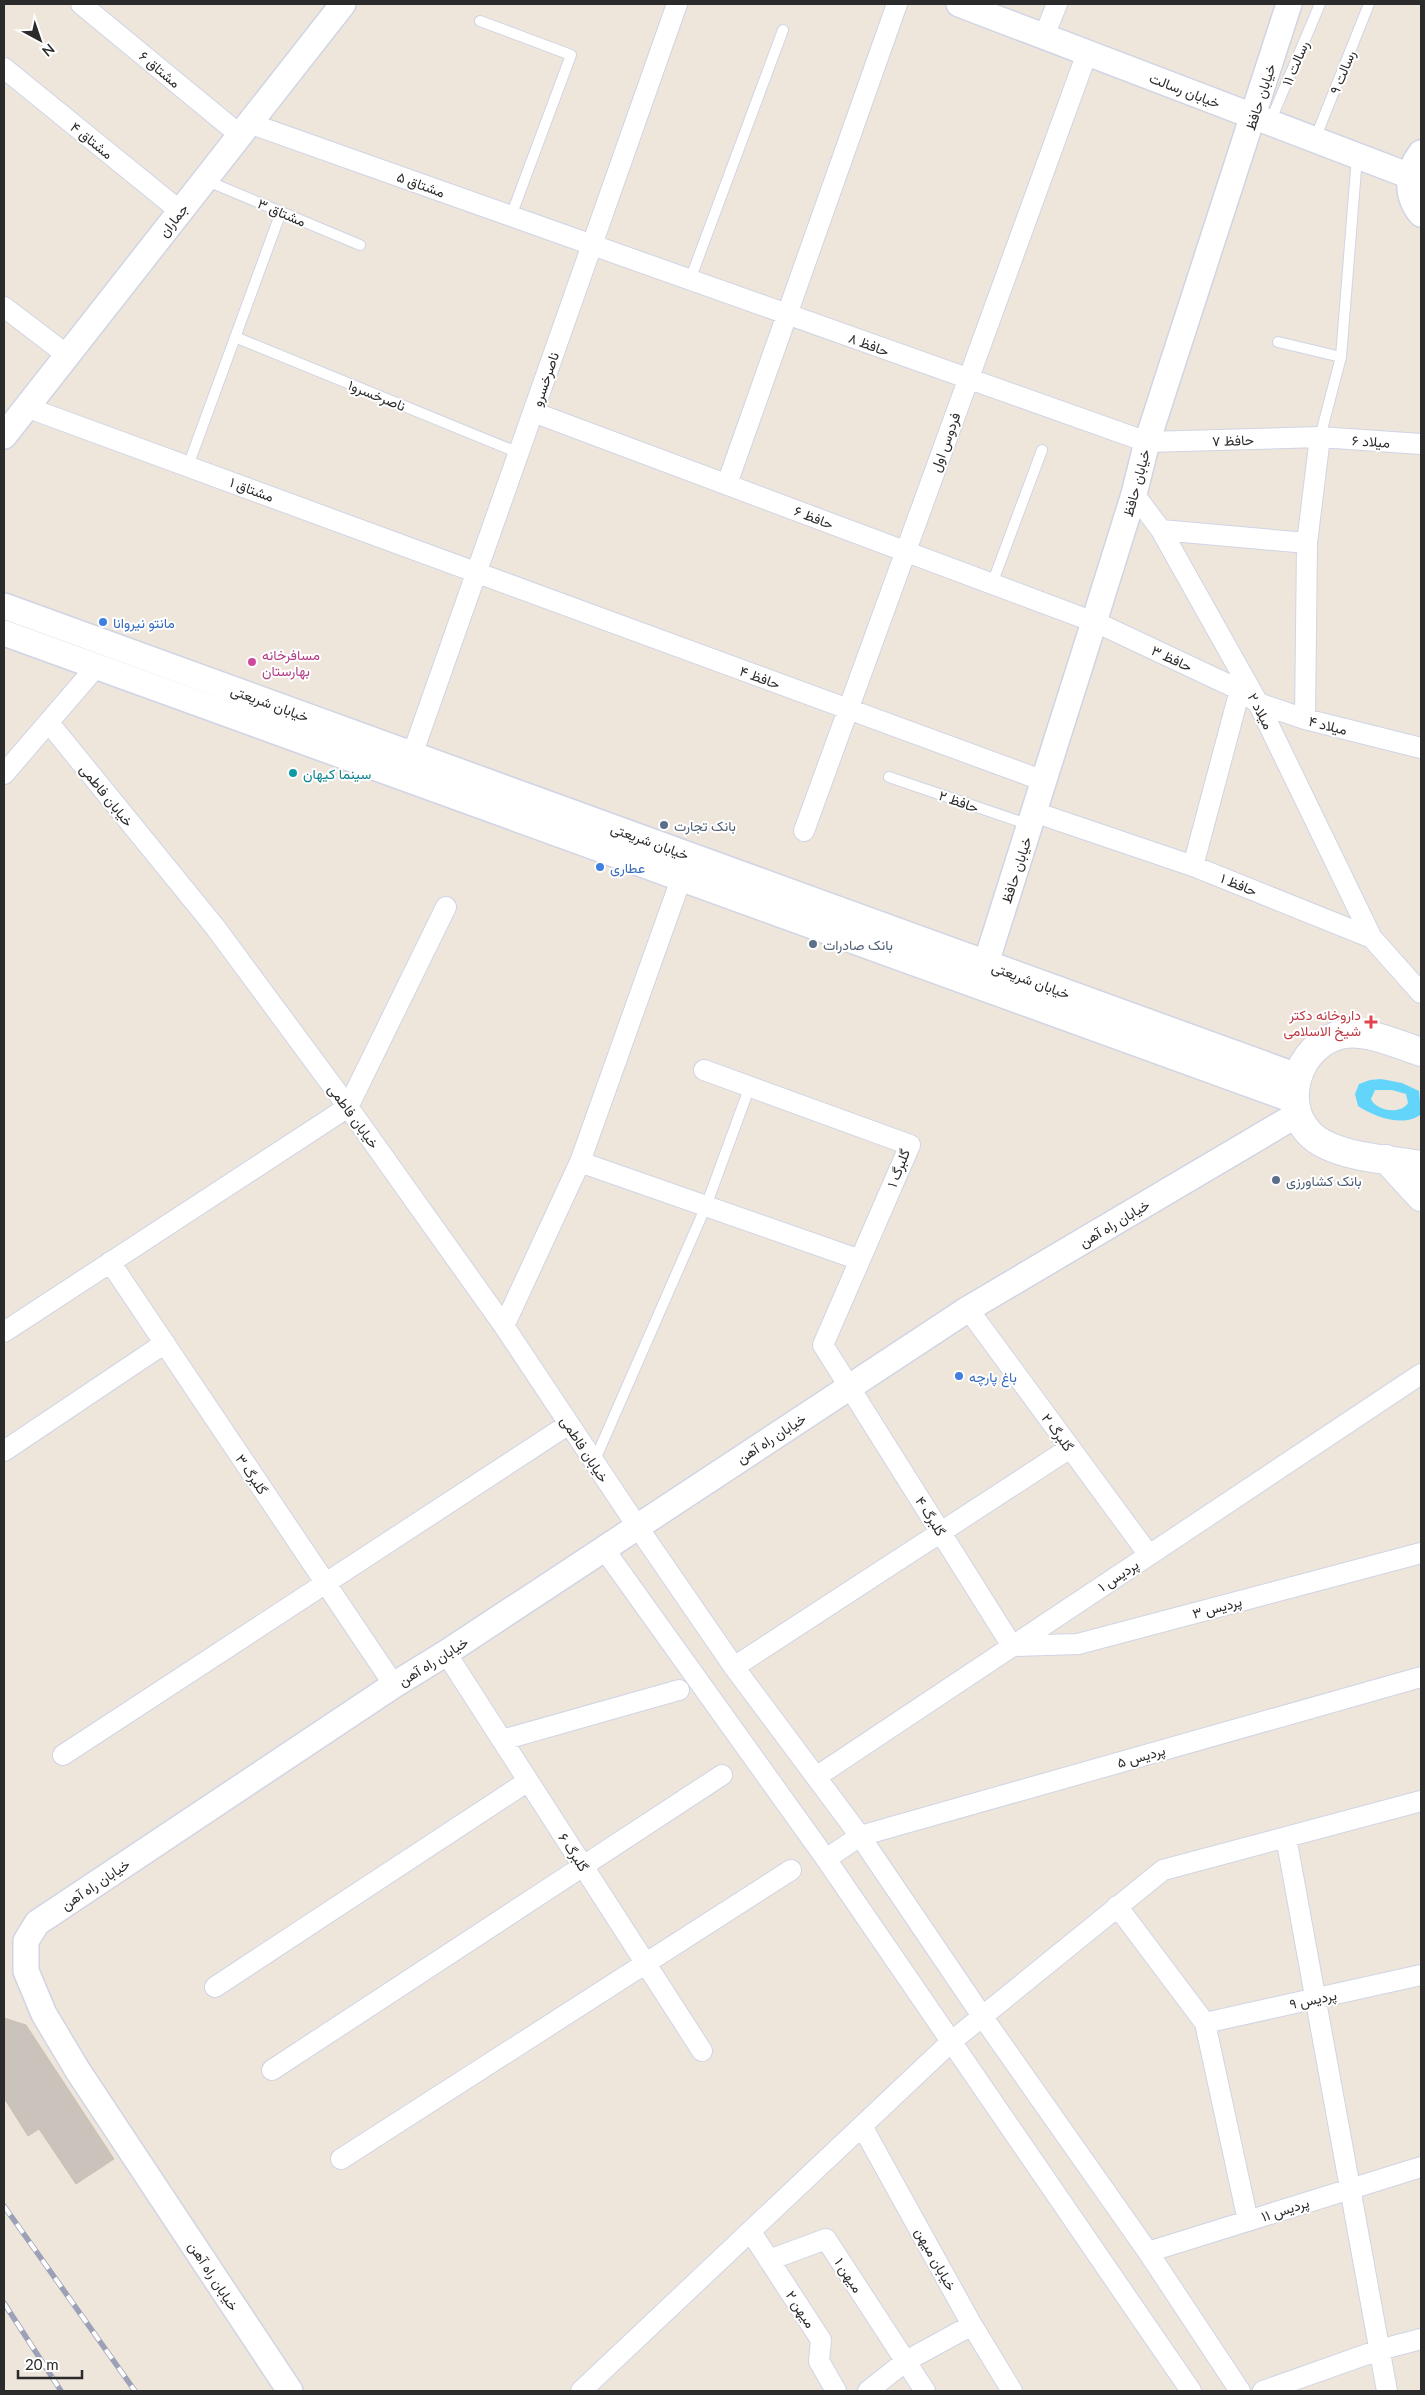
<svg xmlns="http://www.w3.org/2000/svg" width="1425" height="2395" font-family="Lato,Vazirmatn,sans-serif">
  <rect width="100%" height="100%" fill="#eee6db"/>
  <!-- water -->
  <path fill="#63d5fb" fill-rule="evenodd" d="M1381 1079 1402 1083 1419 1091 1421 1114C1405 1128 1374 1117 1358 1106L1355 1094 1359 1084 1370 1080ZM1375 1090H1392L1406 1094 1408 1103C1401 1115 1376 1111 1371 1099Z"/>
  <!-- building -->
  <path fill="#c9c3bb" stroke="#cac2b5" d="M4 2018 26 2025 114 2159 76 2184 39 2129 28 2136 4 2098Z"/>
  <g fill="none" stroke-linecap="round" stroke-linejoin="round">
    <defs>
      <path id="service" d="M480 21 571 55 511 216
        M1270 122 1320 4
        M1315 139 1369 4
        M205 180 360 245
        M690 280 783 30
        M235 337 519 453
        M1278 342 1341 357
        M1320 437 1341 357 1357 157
        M188 466 281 212
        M992 584 1042 450
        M889 777 1030 825
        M594 1462 706 1206 750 1086"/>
      <path id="minor" d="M81 4 240 135
        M1044 36 1057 4
        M4 68 180 211
        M249 123 1147 442 1320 437 1421 444
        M4 307 67 355
        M26 407 1044 781
        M533 412 1094 622
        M727 484 897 4
        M1134 494 1161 530 1258 703 1372 938
        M1161 530 1307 543
        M1104 626 1240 690 1258 703 1305 719 1421 748
        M1305 719 1307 543 1320 437
        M49 723 215 927 348 1107 504 1326 637 1526 734 1667 860 1836 982 2016 1148 2252 1240 2391
        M412 755 677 4
        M4 774 96 667
        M1034 812 1193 866 1372 938 1421 993
        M804 831 1087 53
        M1193 866 1240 690
        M704 1070 910 1145 823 1345 1012 1646 1078 1644 1421 1553
        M580 1162 860 1260
        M110 1262 394 1685
        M968 1309 1149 1555
        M504 1326 580 1162 681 879
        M4 1332 348 1107 446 907
        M4 1451 165 1343
        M604 1549 826 1859 1191 2391
        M446 1653 702 2051
        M734 1667 1070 1448
        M502 1740 679 1690
        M63 1755 569 1424
        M816 1777 1421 1374
        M1286 1837 1387 2391
        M826 1859 860 1836 1421 1677
        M1117 1906 1205 2023 1248 2221
        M215 1987 528 1781
        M1205 2023 1421 1975
        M272 2070 722 1775
        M862 2126 972 2325 1012 2391
        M341 2159 791 1870
        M751 2232 821 2340 819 2361 836 2391
        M1148 2252 1421 2167
        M769 2260 826 2239 925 2391
        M581 2391 952 2041 1163 1870 1421 1801
        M868 2391 906 2361 972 2325
        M1263 2391 1379 2350 1421 2339"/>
      <path id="tertiary" d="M959 4 1410 176
        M1421 153C1406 172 1406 196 1421 214
        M4 436 343 4
        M4 606 1297 1076
        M4 633 1293 1100
        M986 963 1094 622 1134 494 1147 442 1289 4
        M290 2391 78 2071 44 2014 26 1971V1941L37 1923 394 1685 446 1653 968 1309 1298 1114"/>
      <path id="secondary" d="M1421 1052C1396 1044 1362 1027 1336 1036 1290 1052 1278 1121 1324 1144 1351 1158 1392 1160 1421 1165
        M1386 1159 1421 1197"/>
    </defs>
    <!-- service casing -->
    <use href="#service" stroke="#d0d4e5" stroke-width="12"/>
    <!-- minor casing -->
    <use href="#minor" stroke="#d0d4e5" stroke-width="22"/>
    <!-- tertiary casing -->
    <use href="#tertiary" stroke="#d0d4e5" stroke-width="28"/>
    <!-- secondary casing -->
    <use href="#secondary" stroke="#d0d4e5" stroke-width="30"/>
    <!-- service -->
    <use href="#service" stroke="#fff" stroke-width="10"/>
    <!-- minor -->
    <use href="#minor" stroke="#fff" stroke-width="20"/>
    <!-- tertiary -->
    <use href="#tertiary" stroke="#fff" stroke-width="25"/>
    <!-- secondary -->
    <use href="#secondary" stroke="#fff" stroke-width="28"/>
    <defs>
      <path id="rail" d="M4 2206 135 2391
        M4 2303 61 2391"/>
    </defs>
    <!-- rail casing -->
    <use href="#rail" stroke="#9da1b7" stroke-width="5.5"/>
    <!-- rail -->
    <use href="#rail" stroke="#fff" stroke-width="4" stroke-dasharray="11" stroke-linecap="butt"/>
  </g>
  <!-- markers -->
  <g fill="#3f7fe0" stroke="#fff" stroke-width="2">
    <circle cx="103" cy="622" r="5"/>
    <circle cx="600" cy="867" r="5"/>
    <circle cx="959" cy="1376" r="5"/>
  </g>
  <circle fill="#d1479c" stroke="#fff" stroke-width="2" cx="252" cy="662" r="5"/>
  <circle fill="#0f9aa8" stroke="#fff" stroke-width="2" cx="293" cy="773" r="5"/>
  <g fill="#5c6f8a" stroke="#fff" stroke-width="2">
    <circle cx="664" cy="825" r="5"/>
    <circle cx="813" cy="944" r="5"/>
    <circle cx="1276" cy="1180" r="5"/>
  </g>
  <path fill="#e0444e" stroke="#fff" stroke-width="2" d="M1368.5 1014.5h5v5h5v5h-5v5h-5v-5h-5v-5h5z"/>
  <g text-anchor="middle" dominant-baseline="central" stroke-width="4" stroke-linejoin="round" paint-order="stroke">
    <!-- street labels -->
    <g font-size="14" fill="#2b2b2b" stroke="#fff">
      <text transform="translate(1295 63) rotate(-67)">رسالت ۱۱</text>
      <text transform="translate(160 69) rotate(40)">مشتاق ۶</text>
      <text transform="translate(1342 72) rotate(-68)">رسالت ۹</text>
      <text transform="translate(1185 90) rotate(21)">خیابان رسالت</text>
      <text transform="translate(1260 97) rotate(-72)">خیابان حافظ</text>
      <text transform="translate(92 140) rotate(39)">مشتاق ۴</text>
      <text transform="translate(421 184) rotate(20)">مشتاق ۵</text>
      <text transform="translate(282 212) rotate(23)">مشتاق ۳</text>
      <text transform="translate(173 220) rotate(-52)">جماران</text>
      <text transform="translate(869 344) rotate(20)">حافظ ۸</text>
      <text transform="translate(545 379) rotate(-71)">ناصرخسرو</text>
      <text transform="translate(377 395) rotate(22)">ناصرخسرو۱</text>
      <text transform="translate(1233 440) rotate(-2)">حافظ ۷</text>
      <text transform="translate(1371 441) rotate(4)">میلاد ۶</text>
      <text transform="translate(945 442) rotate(-70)">فردوس اول</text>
      <text transform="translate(1136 483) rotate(-75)">خیابان حافظ</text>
      <text transform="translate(252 489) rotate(20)">مشتاق ۱</text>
      <text transform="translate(814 517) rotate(21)">حافظ ۶</text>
      <text transform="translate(1172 658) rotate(25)">حافظ ۳</text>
      <text transform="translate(760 677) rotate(20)">حافظ ۴</text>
      <text transform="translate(270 703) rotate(20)">خیابان شریعتی</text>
      <text transform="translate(1261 711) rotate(63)">میلاد ۲</text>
      <text transform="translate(1328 725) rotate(14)">میلاد ۴</text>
      <text transform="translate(107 795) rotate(51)">خیابان فاطمی</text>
      <text transform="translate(959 801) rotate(19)">حافظ ۲</text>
      <text transform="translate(650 841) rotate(20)">خیابان شریعتی</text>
      <text transform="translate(1016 870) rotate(-72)">خیابان حافظ</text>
      <text transform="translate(1239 884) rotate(22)">حافظ ۱</text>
      <text transform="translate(1031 980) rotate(20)">خیابان شریعتی</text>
      <text transform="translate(354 1116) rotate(54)">خیابان فاطمی</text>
      <text transform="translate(898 1168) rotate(-69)">گلبرگ ۱</text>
      <text transform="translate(1114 1223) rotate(-31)">خیابان راه آهن</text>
      <text transform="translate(1058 1432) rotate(54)">گلبرگ ۲</text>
      <text transform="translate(771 1438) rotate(-33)">خیابان راه آهن</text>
      <text transform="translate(585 1449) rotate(57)">خیابان فاطمی</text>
      <text transform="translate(252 1474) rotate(56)">گلبرگ ۳</text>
      <text transform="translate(931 1516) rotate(58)">گلبرگ ۴</text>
      <text transform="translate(1118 1575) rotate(-34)">پردیس ۱</text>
      <text transform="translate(1217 1607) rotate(-15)">پردیس ۳</text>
      <text transform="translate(433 1661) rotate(-32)">خیابان راه آهن</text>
      <text transform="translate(1141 1756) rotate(-16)">پردیس ۵</text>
      <text transform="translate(574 1852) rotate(57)">گلبرگ ۶</text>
      <text transform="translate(95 1884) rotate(-34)">خیابان راه آهن</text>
      <text transform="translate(1313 1999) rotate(-12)">پردیس ۹</text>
      <text transform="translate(1285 2209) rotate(-18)">پردیس ۱۱</text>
      <text transform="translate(936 2259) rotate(61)">خیابان میهن</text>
      <text transform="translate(849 2275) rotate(57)">میهن ۱</text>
      <text transform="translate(214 2276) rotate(57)">خیابان راه آهن</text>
      <text transform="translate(801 2309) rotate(57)">میهن ۲</text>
    </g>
    <!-- shop labels -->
    <g font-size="14" fill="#366cbe" stroke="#fff" text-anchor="start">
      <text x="113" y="622">مانتو نیروانا</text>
      <text x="610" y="867">عطاری</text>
      <text x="969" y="1376">باغ پارچه</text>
    </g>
    <!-- hotel labels -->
    <g font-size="14" fill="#b23c85" stroke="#fff" text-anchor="start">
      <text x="262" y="654">مسافرخانه<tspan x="262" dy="16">بهارستان</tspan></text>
    </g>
    <!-- culture labels -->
    <g font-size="14" fill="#0d838f" stroke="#fff" text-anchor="start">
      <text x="303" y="773">سینما کیهان</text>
    </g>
    <!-- service labels -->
    <g font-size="14" fill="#4e5e75" stroke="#fff" text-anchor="start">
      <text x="674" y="825">بانک تجارت</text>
      <text x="823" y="944">بانک صادرات</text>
      <text x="1286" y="1180">بانک کشاورزی</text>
    </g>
    <!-- health labels -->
    <g font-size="14" fill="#be3a42" stroke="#fff" text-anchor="end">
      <text x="1361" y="1014">داروخانه دکتر<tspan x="1361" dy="16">شیخ الاسلامی</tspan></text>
    </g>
  </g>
  <!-- border -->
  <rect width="1425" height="2395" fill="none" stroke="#2b2b2b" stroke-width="10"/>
  <!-- north arrow -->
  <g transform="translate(40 40) rotate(140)" stroke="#ffffff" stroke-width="4" paint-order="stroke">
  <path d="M0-4L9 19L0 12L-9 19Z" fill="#2b2b2b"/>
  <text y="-8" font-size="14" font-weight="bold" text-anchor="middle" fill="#2b2b2b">N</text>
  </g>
  <!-- scale -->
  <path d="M18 2370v8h64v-8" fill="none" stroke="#2b2b2b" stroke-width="2.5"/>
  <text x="25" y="2370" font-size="15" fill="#2b2b2b" stroke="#ffffff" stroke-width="4" paint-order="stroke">20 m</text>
</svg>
